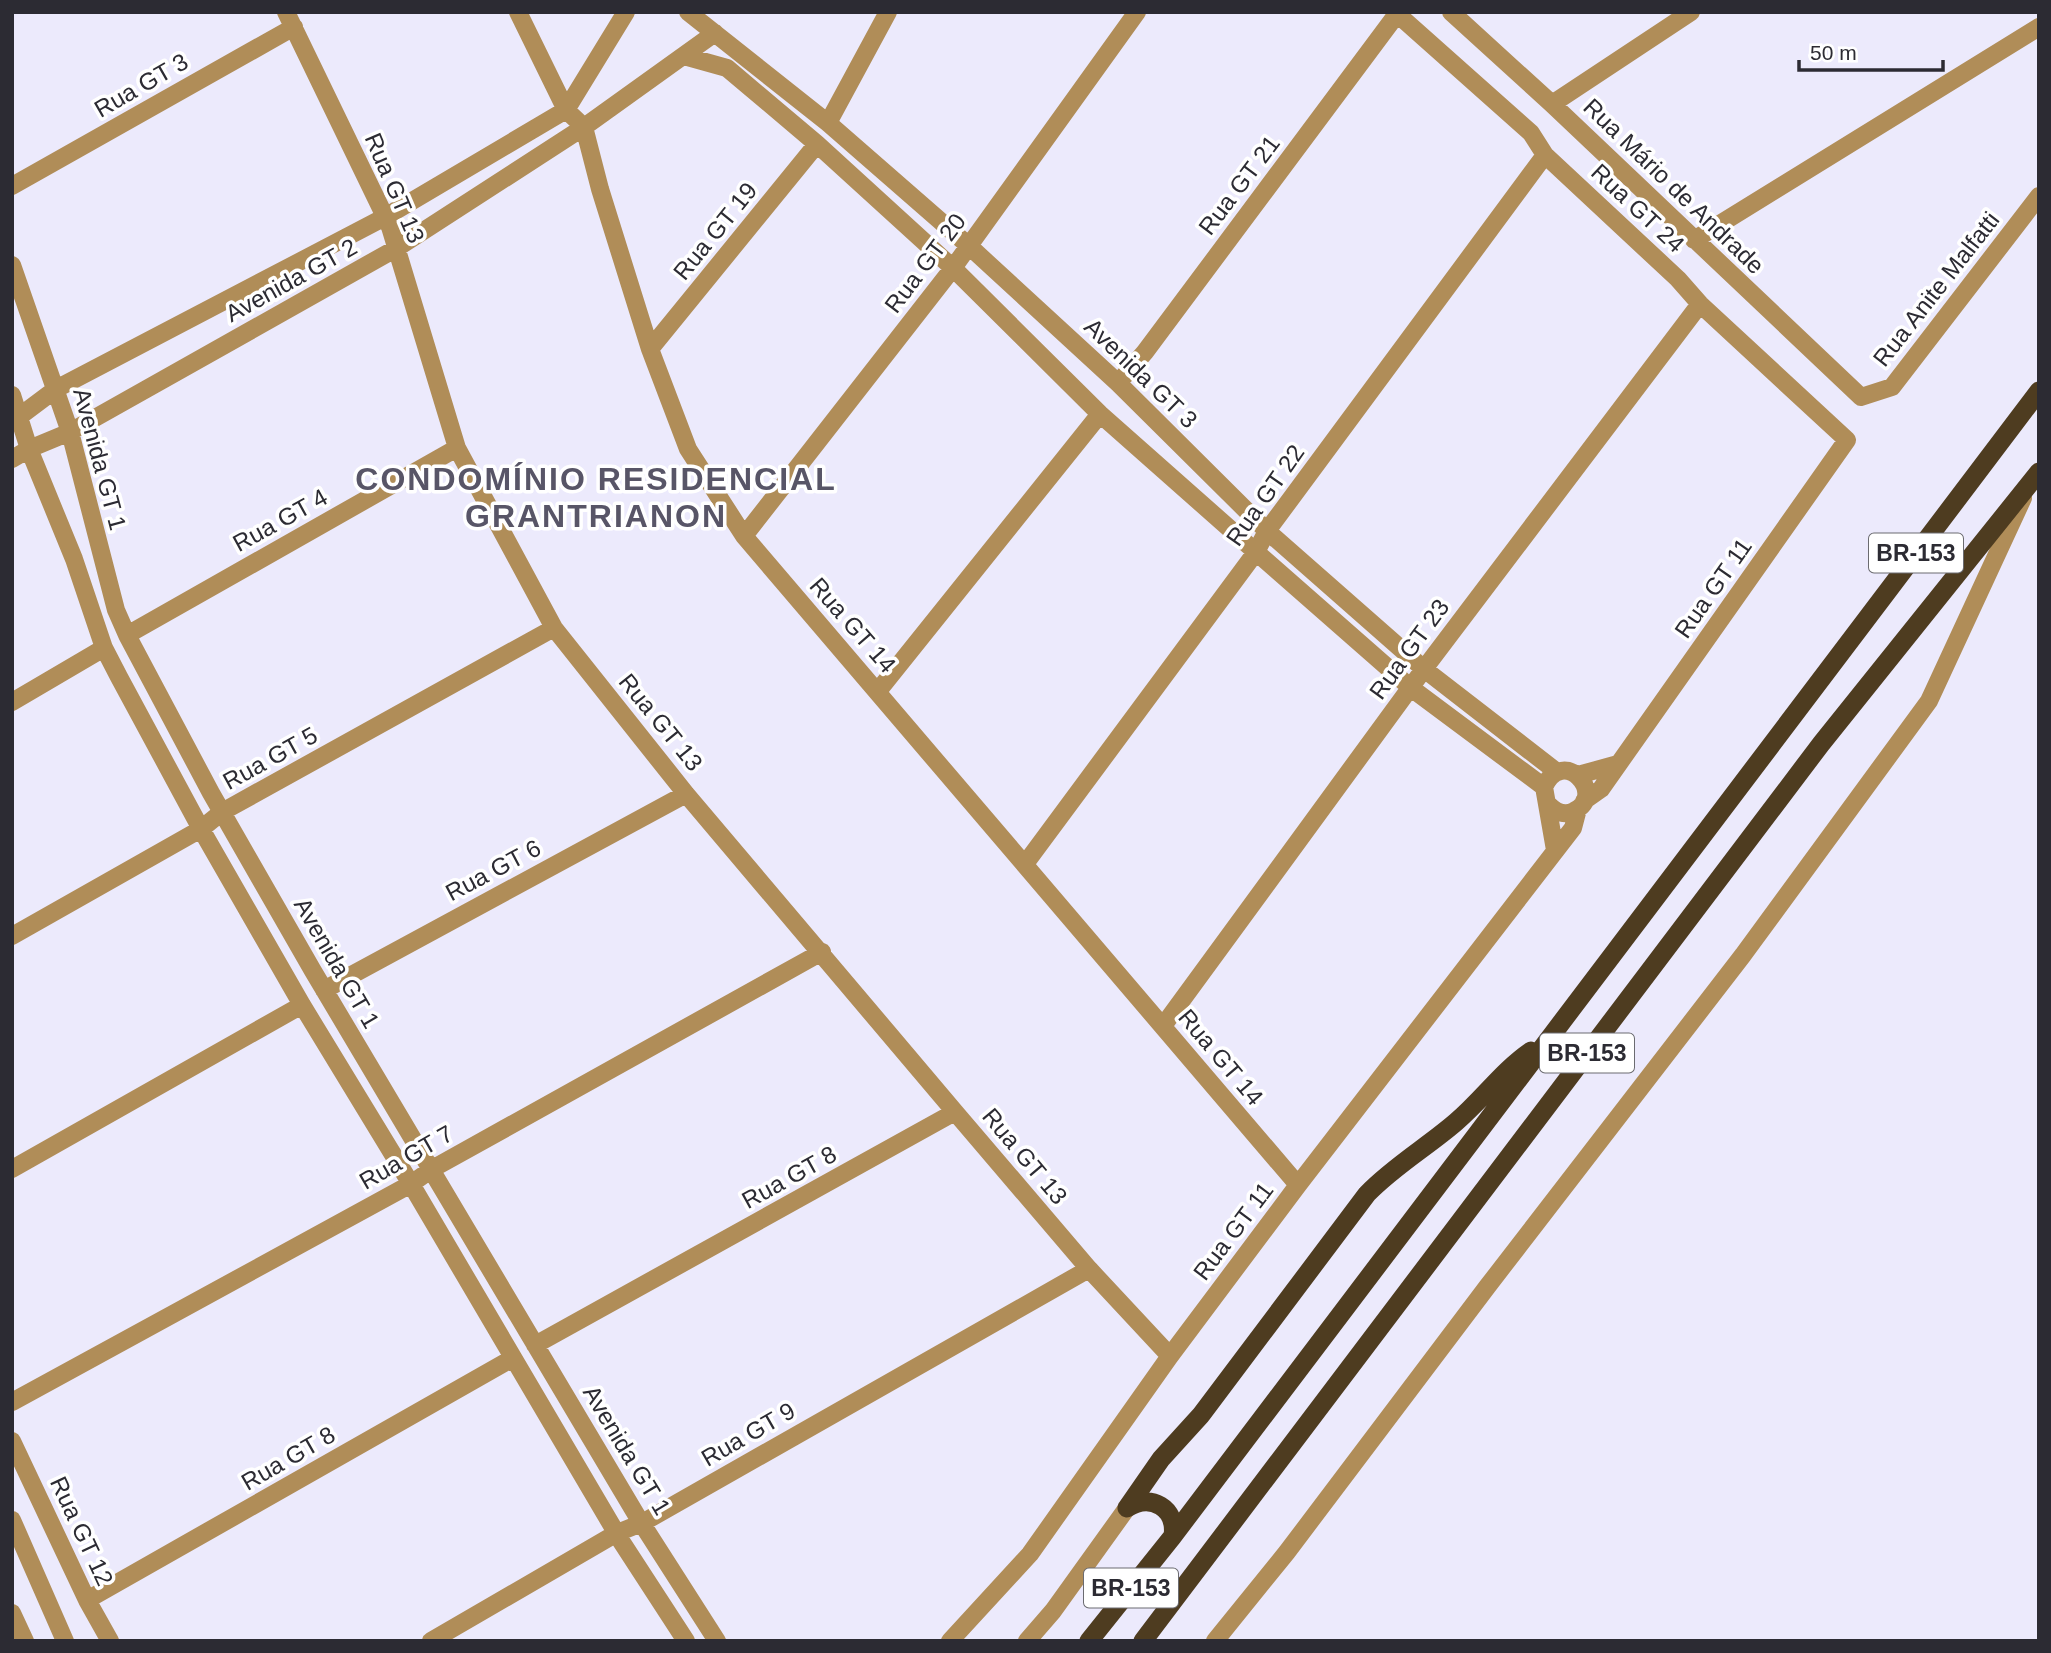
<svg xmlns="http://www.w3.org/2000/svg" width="2051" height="1653" font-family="Helvetica,sans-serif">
  <rect width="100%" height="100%" fill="#eceafc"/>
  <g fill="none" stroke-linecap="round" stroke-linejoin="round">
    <!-- minor -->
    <path stroke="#b08d58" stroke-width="18" d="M286 12 390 227 457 448 554 628 686 794 955 1112 1089 1269 1170 1356
      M518 12 566 110 584 127 600 189 650 349 688 449 744 536 1298 1185
      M688 12 828 123 969 246 1118 383 1267 531 1424 669 1557 772
      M1395 12 1531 133 1545 155 1678 279 1700 304 1847 440 1601 789 1584 801
      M1451 12 1552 104 1861 397 1892 387 2039 196
      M684 56 727 68 817 144 953 268 1100 414 1256 552 1411 688 1544 787
      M1552 104 1691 12
      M828 123 888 12
      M12 186 294 27
      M1694 240 2039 27
      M12 265 70 432 116 610 127 635 211 793 313 971 637 1516 717 1641
      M650 349 817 144
      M1118 383 1145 352 1397 14
      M12 395 29 449 74 559 104 648 119 677 201 829 302 1005 411 1184 621 1541 686 1641
      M12 422 56 389 385 217 566 110 626 12
      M12 459 29 449 70 432 397 248 584 127 715 33
      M744 536 953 268 1137 12
      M127 635 457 448
      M878 691 1100 414
      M12 702 104 648
      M1578 775 1618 764
      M1549 805C1556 812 1565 816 1574 811 1608 795 1563 745 1544 787L1555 850
      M1025 864 1256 552 1267 531 1545 155
      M12 936 201 829 222 812 554 628
      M324 990 686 794
      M1163 1026 1424 669 1700 304
      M12 1169 302 1005
      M535 1345 955 1112
      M12 1402 411 1184 432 1169 822 952
      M12 1441 87 1600 110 1641
      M12 1520 65 1641
      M87 1600 513 1358
      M12 1613 25 1641
      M431 1641 617 1533 642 1523 1089 1269
      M950 1641 1030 1554 1170 1356 1298 1185 1573 828 1578 809
      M1027 1641 1053 1611 1127 1508
      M1215 1641 1287 1552 1487 1287 1743 955 1929 701 2023 498"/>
    <!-- trunk -->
    <path stroke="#4e3c20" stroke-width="19" d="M1127 1508 1161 1459 1201 1415 1367 1194C1394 1166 1427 1147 1456 1122 1483 1099 1502 1071 1531 1051
      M1127 1508C1151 1493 1177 1508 1173 1536
      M1089 1641 1173 1536 2039 391
      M1143 1641 1821 744 2039 472"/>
  </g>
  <g text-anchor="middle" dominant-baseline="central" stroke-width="7" stroke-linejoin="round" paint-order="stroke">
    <!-- shield labels -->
    <g fill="#fff" stroke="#6b6b70" stroke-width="2">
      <rect x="1869" y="533.5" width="94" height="39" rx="5"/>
      <rect x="1540" y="1033.5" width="94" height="39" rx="5"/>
      <rect x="1084" y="1568.5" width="94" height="39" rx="5"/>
    </g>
    <g font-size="23" font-weight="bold" fill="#2c2b33">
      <text x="1916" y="553">BR-153</text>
      <text x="1587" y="1053">BR-153</text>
      <text x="1131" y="1588">BR-153</text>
    </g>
    <!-- street labels -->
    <g font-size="24" fill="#2c2b33" stroke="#fff">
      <text transform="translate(141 85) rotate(-30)">Rua GT 3</text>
      <text transform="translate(1239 185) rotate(-53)">Rua GT 21</text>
      <text transform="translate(1674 186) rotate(44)">Rua Mário de Andrade</text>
      <text transform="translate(395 188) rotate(67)">Rua GT 13</text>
      <text transform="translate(1638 208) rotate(43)">Rua GT 24</text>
      <text transform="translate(715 231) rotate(-51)">Rua GT 19</text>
      <text transform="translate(925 263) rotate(-53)">Rua GT 20</text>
      <text transform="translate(291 280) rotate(-29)">Avenida GT 2</text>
      <text transform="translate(1936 289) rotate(-52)">Rua Anite Malfatti</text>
      <text transform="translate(1141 373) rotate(44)">Avenida GT 3</text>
      <text transform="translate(100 459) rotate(75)">Avenida GT 1</text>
      <text transform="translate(1265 495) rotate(-55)">Rua GT 22</text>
      <text transform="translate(280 520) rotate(-29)">Rua GT 4</text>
      <text transform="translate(1713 588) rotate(-55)">Rua GT 11</text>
      <text transform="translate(853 625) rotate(49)">Rua GT 14</text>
      <text transform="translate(1409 649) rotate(-54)">Rua GT 23</text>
      <text transform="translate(661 722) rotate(51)">Rua GT 13</text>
      <text transform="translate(270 758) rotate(-29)">Rua GT 5</text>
      <text transform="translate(493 870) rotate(-28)">Rua GT 6</text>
      <text transform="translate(337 963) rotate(60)">Avenida GT 1</text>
      <text transform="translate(1221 1057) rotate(50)">Rua GT 14</text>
      <text transform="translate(1025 1156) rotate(50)">Rua GT 13</text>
      <text transform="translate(406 1157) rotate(-30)">Rua GT 7</text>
      <text transform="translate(789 1177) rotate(-29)">Rua GT 8</text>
      <text transform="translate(1233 1231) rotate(-53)">Rua GT 11</text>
      <text transform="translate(748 1434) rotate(-30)">Rua GT 9</text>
      <text transform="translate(627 1450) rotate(59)">Avenida GT 1</text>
      <text transform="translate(288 1458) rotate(-30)">Rua GT 8</text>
      <text transform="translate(82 1531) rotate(65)">Rua GT 12</text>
    </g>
    <!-- district labels -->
    <g font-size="32" font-weight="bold" letter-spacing="2" fill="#585567" stroke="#fff">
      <text x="596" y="479">CONDOMÍNIO RESIDENCIAL<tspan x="596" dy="37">GRANTRIANON</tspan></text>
    </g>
  </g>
  <!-- border -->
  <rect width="2051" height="1653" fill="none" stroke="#2c2b33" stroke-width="28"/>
  <!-- scale -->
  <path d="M1799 60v10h144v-10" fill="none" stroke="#2c2b33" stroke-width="3.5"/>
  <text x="1810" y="60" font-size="21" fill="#2c2b33" stroke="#ffffff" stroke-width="5" paint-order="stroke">50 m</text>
</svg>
